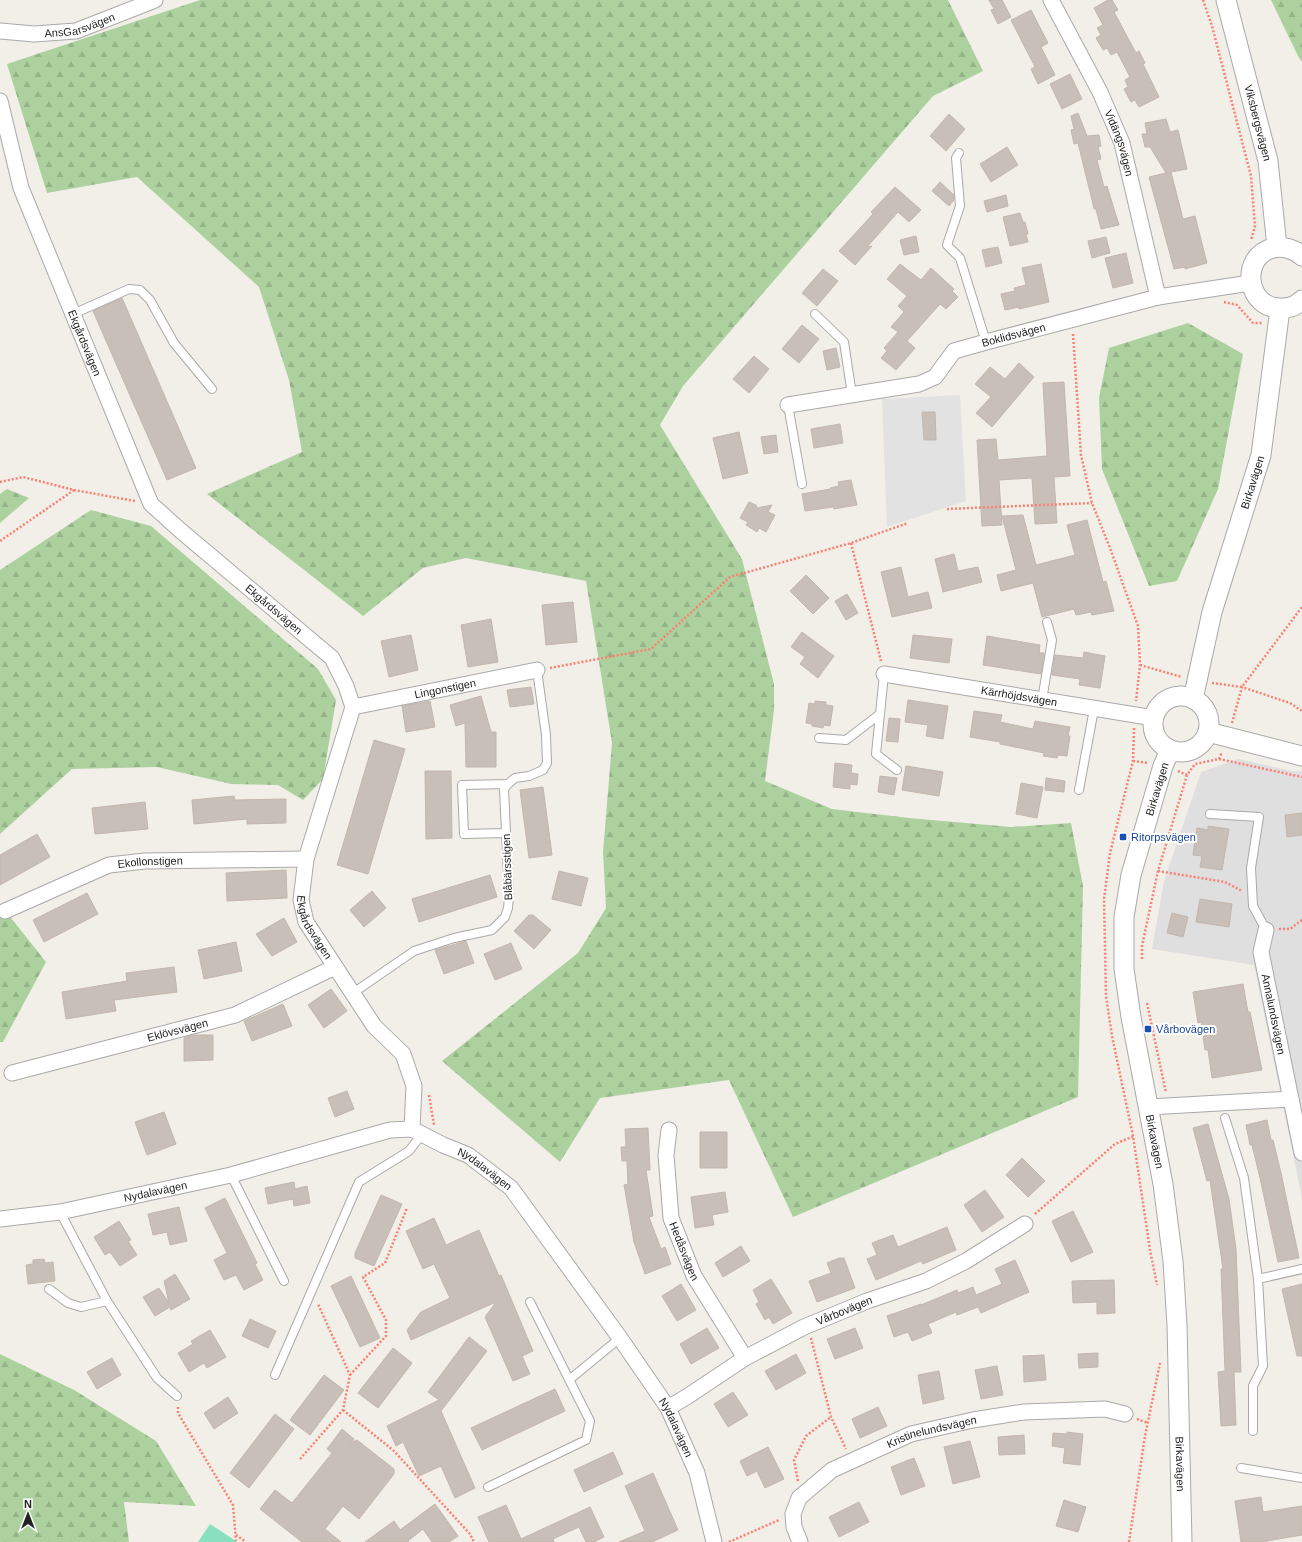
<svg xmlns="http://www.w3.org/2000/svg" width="1302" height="1542" font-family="Arial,sans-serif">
  <defs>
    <pattern id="forest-firs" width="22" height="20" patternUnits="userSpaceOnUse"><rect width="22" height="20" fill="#add19e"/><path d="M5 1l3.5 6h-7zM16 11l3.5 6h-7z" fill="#95b388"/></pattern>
  </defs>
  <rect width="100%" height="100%" fill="#f2efe9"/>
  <!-- residential -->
  <path fill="#e0dfdf" d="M1238 759 1292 771H1302V1198L1254 965 1152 949 1164 881 1201 772Z"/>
  <!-- forest -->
  <path fill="url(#forest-firs)" d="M200 0H948L983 71 933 96 683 386 660 425 742 559 774 684V710L765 781 832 809 909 818 1011 827 1071 823 1083 886 1078 1097 793 1217 729 1080 600 1098 560 1162 442 1061 578 953 606 908 603 852 612 743 586 581 466 558 423 568 363 616 207 494 302 452 289 380 259 287 137 177 47 193 7 64Z
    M1271 0H1302V62L1298 56Z
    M1188 323 1243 354 1218 489 1177 581 1149 586 1102 469 1099 398 1109 348Z
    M7 489 29 498 0 523V494Z
    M91 510 151 526 318 669 336 700 323 779 303 800 278 785 231 784 157 767 72 769 0 834V570Z
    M0 904 46 962 3 1042H0Z
    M0 1354 74 1390 156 1441 196 1506 124 1502 129 1542H0Z"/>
  <!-- pitch -->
  <path fill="#88e0be" d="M210 1524 236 1541 237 1542H198Z"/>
  <!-- parking -->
  <path fill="#e2e2e2" d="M960 395 966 501 887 527 882 399Z"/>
  <!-- building -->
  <path fill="#c7bfb8" stroke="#c4b6ab" d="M989 0H1002L1011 17 998 24 991 10 994 9Z
    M1108 0H1112L1118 10 1114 12 1136 53 1139 51 1145 63 1143 64 1159 97 1139 107 1135 100 1131 102 1124 89 1128 87 1125 80 1130 77 1117 52 1111 55 1107 48 1103 50 1096 38 1101 35 1097 28 1103 25 1094 8Z
    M1031 10 1048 43 1041 47 1055 75 1038 84 1031 69 1035 67 1011 20Z
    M1070 74 1082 99 1062 109 1050 84Z
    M1078 113 1087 136 1099 135 1101 146 1098 147 1101 159 1097 160 1104 187 1107 186 1119 225 1101 229 1096 209H1094L1092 200 1078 143 1074 144 1071 130 1074 129 1071 116Z
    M949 114 965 129 946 151 930 136Z
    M1166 119 1170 132 1178 130 1187 169 1171 172 1183 219 1195 216 1207 263 1185 269V267L1174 269 1149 177 1166 173 1150 147H1145L1142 134H1147L1145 123Z
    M1007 147 1018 165 991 182 980 164Z
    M940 182 953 194 954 200 949 206 932 191Z
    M895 187 921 210 909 222 898 212 867 247 872 246 855 265 839 251 873 214 871 212Z
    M1006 195 1008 206 987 212 984 201Z
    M1020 213 1023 222H1025L1028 234H1026L1028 242 1010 246 1003 217Z
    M916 236 919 252 904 255 900 240Z
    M1106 237 1110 253 1092 258 1088 241Z
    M998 247 1002 263 986 267 982 250Z
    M1126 253 1133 283 1113 288 1105 258Z
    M900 264 921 280 931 268 954 289 952 291 958 297 946 309 940 304 907 341 915 348 896 370 881 358 887 351 884 348 898 332 891 327 904 312 898 306 907 296 887 279Z
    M1041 264 1049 302 1019 309V307L1005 310 1001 294 1015 291 1014 288 1026 285 1022 268Z
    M823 269 838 281 817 306 802 293Z
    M122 298 196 468 167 480 93 311Z
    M802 325 819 339 799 363 782 349Z
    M836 348 840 367 827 370 823 351Z
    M754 356 769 369 749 393 733 379Z
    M1019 363 1034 377 992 427 976 413 991 397 975 384 990 367 1005 379Z
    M1064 382 1070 476 1054 477 1057 523 1035 524 1032 478 999 480 1002 525 982 526 977 440 996 439 998 460 1047 456 1043 383Z
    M922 412H935L936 440H924Z
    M840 424 843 443 814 448 811 429Z
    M739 432 748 473 723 479 713 438Z
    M776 435 778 452 764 454 761 437Z
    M851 480 857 505 834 509 833 507 805 511 802 494 830 489V488L839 486 838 482Z
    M749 502 756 505 757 508 772 505 768 512 775 515 766 532 759 528 757 532 746 525 748 522 740 518Z
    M1023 515 1036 565 1075 555 1067 525 1087 520 1103 582 1106 581 1114 611 1092 615 1091 612 1076 615 1074 609 1042 617 1033 583 1001 591 997 575 1016 570 1002 516Z
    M954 554 958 571 978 567 982 582 943 592 935 559Z
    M901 567 908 597 928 592 932 608 892 617 881 572Z
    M806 575 829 598 813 614 790 591Z
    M847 594 858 613 846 620 835 601Z
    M573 602 577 642 546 645 542 605Z
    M491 619 498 662 468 667 461 625Z
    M802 632 834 656 818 678 800 664 805 657 791 647Z
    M411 635 418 670 389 677 381 641Z
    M913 635 952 639 949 663 910 658Z
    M987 636 1040 645 1039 653H1044L1041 674 983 665Z
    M1084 652 1105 656 1100 688 1079 685 1080 679 1052 675 1055 655 1083 658Z
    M531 687 534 704 510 707 507 690Z
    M481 696 491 732H496V767H466L465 723 456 726 450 705Z
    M908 700 948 706 943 739 926 736 928 725 905 722Z
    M430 701 435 727 406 732 402 706Z
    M815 701 826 702V705L833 706 830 726 824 725 823 728 812 726V724L806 723 809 703 815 704Z
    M974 711 1002 715 1000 722 1033 729 1035 721 1070 727 1068 736H1070L1067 756 1058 755 1057 758 1043 756 1044 753 1000 744V742L970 737Z
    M889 718 900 719 898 742 886 741Z
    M374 740 405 749 368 874 337 865Z
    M835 763 852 765 851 773 858 774 857 785 850 784V789L833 787Z
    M906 766 943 772 939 796 902 790Z
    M425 771H451L452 838 426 839Z
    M880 776 897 778 894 795 878 792Z
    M1046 778 1065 781 1064 792 1045 790Z
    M1021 783 1043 787 1037 818 1016 814Z
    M543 787 552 855 529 858 520 790Z
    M234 796 235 800 286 799V823L247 824V819L194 824 192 800Z
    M145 802 148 829 95 834 92 808Z
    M1302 813V835L1287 837 1285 815Z
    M1208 826 1229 829 1222 870 1200 867 1202 856 1193 855 1197 828 1208 830Z
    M37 834 50 857 0 885V855Z
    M286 870 287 898 227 901 226 873Z
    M559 871 588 878 581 906 552 899Z
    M490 875 497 897 419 922 412 899Z
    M372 891 386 908 364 927 350 910Z
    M87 893 98 914 44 942 33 920Z
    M1200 899 1232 904 1229 927 1196 922Z
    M1172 913 1188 917 1183 937 1167 933Z
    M529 915H533L551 930 534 949 514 931Z
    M284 918 297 942 272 956 256 934Z
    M466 941 474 963 444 974 435 950Z
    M236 942 242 971 204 979 198 950Z
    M511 943 522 969 495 980 484 954Z
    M174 967 177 992 114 1000 116 1011 66 1019 62 992 127 981 126 973Z
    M1243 984 1248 1012H1250L1262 1070 1212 1078 1208 1050H1205L1201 1022 1198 1023 1193 992Z
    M331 989 347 1011 324 1028 308 1005Z
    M283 1004 292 1026 252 1041 244 1021Z
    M193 1035H213V1060L184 1061V1038Z
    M347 1091 354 1109 335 1117 328 1098Z
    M164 1112 176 1144 147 1155 135 1122Z
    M1267 1120 1271 1140H1273L1281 1173 1299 1258 1278 1262 1260 1178 1252 1145H1250L1246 1125Z
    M1208 1124 1229 1199 1236 1249 1241 1372H1234L1236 1425 1221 1426 1218 1372 1225 1371 1221 1269H1223L1210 1180 1207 1181 1193 1128Z
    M648 1128 650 1170H646L653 1216 649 1217 661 1249 665 1247 671 1264 645 1274 634 1242 624 1185 628 1184 627 1161H622L621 1147H626L625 1129Z
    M700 1132H727V1168H700Z
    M1022 1158 1045 1181 1028 1197 1006 1175Z
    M294 1182 295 1189 307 1186 310 1203 294 1206 293 1199 268 1204 265 1188Z
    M985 1190 1004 1217 982 1232 964 1205Z
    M725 1192 728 1212 712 1215 714 1225 695 1228 691 1197Z
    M381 1195 402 1204 374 1266 355 1258V1253Z
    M225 1198 257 1263 255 1264 263 1280 244 1290 236 1275 224 1280 214 1260 227 1253 205 1208Z
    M179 1207 187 1241 170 1245 167 1232 153 1235 148 1214Z
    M1073 1211 1093 1252 1071 1262 1052 1221Z
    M434 1218 446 1245 479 1230 499 1276 501 1275 533 1351 522 1356 530 1374 513 1381 485 1317 496 1302 411 1340 407 1330 421 1312 450 1298 434 1264 423 1269 406 1231Z
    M119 1221 131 1240 128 1241 137 1255 120 1266 110 1252 105 1255 94 1237Z
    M947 1227 956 1250 923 1264 921 1261 876 1280 867 1259 877 1255 872 1243 893 1235 898 1247Z
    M741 1246 750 1261 723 1277 715 1263Z
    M839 1258H844L855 1288 817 1302 809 1281 831 1273 827 1263Z
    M44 1259 45 1263 53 1262 55 1281 28 1284 26 1265 33 1264V1260Z
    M1015 1260 1029 1292 981 1313 978 1307 957 1315 956 1312 928 1324 932 1333 912 1341 908 1332 894 1337 887 1316 921 1304V1305L957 1290 958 1293 973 1287 976 1295 1002 1284 995 1269Z
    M175 1274 190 1299 171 1310 170 1307 155 1316 143 1297 159 1288 169 1303 164 1281Z
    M351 1276 380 1338 360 1347 331 1286Z
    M771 1279 792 1313 773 1324 769 1317 765 1320 756 1304 759 1302 753 1290Z
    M1114 1280 1115 1313 1097 1314V1302L1073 1303 1072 1281Z
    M681 1284 696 1310 677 1321 662 1296Z
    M1302 1284V1356H1297L1282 1289Z
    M250 1319 276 1331 268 1348 242 1336Z
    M707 1328 719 1348 691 1364 680 1344Z
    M855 1328 863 1348 835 1359 827 1339Z
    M210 1330 226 1357 207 1368 204 1363 189 1372 178 1353 193 1344 191 1341Z
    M469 1337 487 1351 441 1411 475 1488 455 1498 441 1466 419 1476 403 1442 396 1446 387 1426 439 1400 428 1392Z
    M393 1348 412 1363 378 1408 358 1393Z
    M1098 1353V1367L1079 1368 1078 1354Z
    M796 1354 806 1373 776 1390 765 1371Z
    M1044 1355 1046 1380 1024 1382 1023 1356Z
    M112 1358 121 1375 97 1389 87 1372Z
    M997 1366 1003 1395 981 1399 975 1370Z
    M939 1371 944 1399 923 1404 918 1375Z
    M324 1375 344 1390 310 1435 290 1420Z
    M555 1389 565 1411 482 1450 471 1428Z
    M733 1392 748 1415 728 1427 714 1404Z
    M228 1397 238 1413 214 1429 204 1413Z
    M878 1407 887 1426 860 1438 852 1419Z
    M275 1414 294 1429 249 1488 230 1473Z
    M342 1429 354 1439 351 1443 357 1440 394 1469V1474L359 1519 343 1506 325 1529 341 1542H302L260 1509 275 1490 292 1503 332 1453 327 1449Z
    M1067 1432 1083 1434 1080 1465 1063 1463 1065 1448 1052 1446 1053 1433 1067 1434Z
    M1024 1435 1025 1454 999 1455 998 1437Z
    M970 1441 980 1477 953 1484 944 1447Z
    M768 1447 784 1479 765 1488 757 1471 747 1476 740 1461Z
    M613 1452 623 1474 584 1492 574 1470Z
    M914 1458 925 1486 901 1495 891 1467Z
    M653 1473 678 1530 652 1542H619L645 1531 625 1486Z
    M1261 1497 1263 1512 1302 1506V1535L1267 1541V1542H1241L1235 1501Z
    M1064 1500 1086 1507 1078 1532 1056 1526Z
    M859 1502 869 1522 839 1537 829 1517Z
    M435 1504 458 1536 449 1542H432L423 1529 408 1541 409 1542H365L394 1521 400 1530Z
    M506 1505 521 1539 590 1507 604 1537 594 1542H586L579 1527 553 1539 554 1542H489L478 1517Z"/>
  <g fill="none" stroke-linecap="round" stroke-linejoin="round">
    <defs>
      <path id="service" d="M959 153 956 158 960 206 947 245 960 258 986 342
        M73 314 129 289 140 290 150 300 174 343 212 389
        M815 314 844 342 852 395
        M788 405 802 484
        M884 674 876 754 897 770
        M1042 700 1052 640 1047 622
        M819 738 846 740 880 714
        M1079 790 1094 709
        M1210 814 1259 817 1251 868 1253 906 1266 930
        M505 833 464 834 462 785 508 784
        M353 993 414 951 454 938 492 930 505 917 508 908 509 897 504 789 508 784 515 778 529 776 543 770 547 763 546 735 537 670
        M1225 1118 1244 1178 1258 1279 1263 1366 1253 1386V1431
        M231 1175 284 1281
        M60 1212 107 1301 157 1378 177 1396
        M1258 1279 1302 1269
        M49 1289 68 1303 81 1307 107 1301
        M275 1375 359 1182 409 1151 422 1134
        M569 1380 620 1338
        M1241 1468 1302 1478
        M488 1487 586 1440 590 1421 530 1302"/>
      <g id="minor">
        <path id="s1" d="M1051 0 1100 92 1122 143 1158 297"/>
        <path id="s2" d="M0 31 34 34 76 31 155 0"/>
        <path id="s3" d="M0 101 21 188 151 504 181 531 332 658 346 686 353 707 306 859 301 900 306 922 374 1026 403 1054 414 1086 412 1129"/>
        <path id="s4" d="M788 405 919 384 935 377 954 351 986 342 1158 297 1250 283"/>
        <path id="s5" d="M884 674 1154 718"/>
        <path id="s6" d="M353 707 537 670"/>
        <path id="s7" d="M5 911 109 865 145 861 306 859"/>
        <path id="s8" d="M1266 930 1261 952 1302 1153"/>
        <path id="s9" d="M12 1073 235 1015 335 967"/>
        <path d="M1149 1107 1291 1099"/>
        <path id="s10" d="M669 1130 666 1155 671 1218 694 1276 745 1358"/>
        <path id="s11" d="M0 1219 60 1212 231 1175 390 1130 412 1129 443 1145 468 1155 511 1188 620 1338 668 1408 697 1473 714 1542"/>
        <path id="s12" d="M668 1408 688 1396 745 1358 804 1327 867 1301 926 1281 966 1261 1025 1224"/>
        <path id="s13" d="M800 1542 794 1527 793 1514 799 1498 832 1470 911 1434 973 1420 1024 1412 1105 1409 1125 1414"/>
      </g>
      <g id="tertiary">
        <path id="s14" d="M1226 0 1268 161 1277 247"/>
        <path d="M1302 256C1295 249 1283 246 1273 248 1238 257 1247 311 1283 308 1290 308 1297 305 1302 300"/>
        <circle cx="1181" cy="724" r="28"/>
        <path id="s15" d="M1193 699 1212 612 1261 455 1280 309"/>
        <path d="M1208 732 1302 756"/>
        <path id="s16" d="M1170 750 1163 766 1131 875 1124 917V969L1131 1017 1163 1184 1173 1261 1177 1325 1182 1542"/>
      </g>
    </defs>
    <!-- service casing -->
    <use href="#service" stroke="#a9a9a9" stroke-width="10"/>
    <!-- minor casing -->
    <use href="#minor" stroke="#a9a9a9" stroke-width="17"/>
    <!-- tertiary casing -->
    <use href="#tertiary" stroke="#a9a9a9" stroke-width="21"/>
    <!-- path -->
    <path stroke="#fa8072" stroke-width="2.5" stroke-dasharray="2 2" stroke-linecap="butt" d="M1203 0 1212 26 1251 176 1255 226 1251 240
      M1224 302 1237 305 1253 323H1263
      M1073 334 1081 455 1092 503 1110 548 1138 626 1140 665 1136 701
      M0 482 23 477 74 490 135 501
      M947 509 1092 503
      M0 541 74 490
      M851 543 881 661
      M1140 665 1182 677
      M550 668 651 649 730 577 851 543 908 523
      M1212 683 1242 687 1302 607
      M1232 723 1242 687 1290 703 1302 711
      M1134 728 1133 761 1110 853 1104 899 1106 996 1112 1036 1133 1136 1150 1250 1157 1285
      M1219 759 1302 777
      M1133 761 1148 763
      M1178 771 1187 775
      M1158 871 1225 882 1242 891
      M1279 929H1290L1302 920
      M1142 959V946L1158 871 1187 775 1195 764 1219 759 1222 752
      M1147 1003 1166 1093
      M429 1095 434 1125
      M1035 1214 1115 1144 1134 1136
      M811 1338 831 1417 846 1449
      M350 1375 386 1336V1320L363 1277 385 1263 407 1208
      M178 1407V1413L233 1505 236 1541
      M343 1410 394 1451 470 1534 474 1542
      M1137 1419 1148 1423
      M300 1459 343 1410 350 1375 318 1304
      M798 1481 794 1460 806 1436 831 1417
      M236 1535 246 1542
      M729 1542 779 1520
      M1129 1542 1145 1436 1160 1363"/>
    <!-- service -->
    <use href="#service" stroke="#fff" stroke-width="8"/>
    <!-- minor -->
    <use href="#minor" stroke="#fff" stroke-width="15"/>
    <!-- tertiary -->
    <use href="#tertiary" stroke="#fff" stroke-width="19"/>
  </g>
  <!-- markers -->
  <g fill="#1a4fb4" stroke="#fff" stroke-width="1.5">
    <rect x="1119" y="833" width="8" height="8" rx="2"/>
    <rect x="1144" y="1025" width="8" height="8" rx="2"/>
  </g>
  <g text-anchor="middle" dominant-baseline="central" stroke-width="4" stroke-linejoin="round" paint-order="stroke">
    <!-- street labels -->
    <g font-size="11" fill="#222" stroke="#fff">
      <text stroke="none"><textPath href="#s2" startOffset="81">AnsGarsvägen</textPath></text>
      <text stroke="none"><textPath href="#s14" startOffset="127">Viksbergsvägen</textPath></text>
      <text stroke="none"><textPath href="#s1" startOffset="159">Vidängsvägen</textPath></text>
      <text stroke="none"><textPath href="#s4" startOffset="244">Boklidsvägen</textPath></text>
      <text stroke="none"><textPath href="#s3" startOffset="257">Ekgårdsvägen</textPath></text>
      <text stroke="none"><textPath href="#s15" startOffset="225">Birkavägen</textPath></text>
      <text stroke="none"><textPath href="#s3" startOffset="593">Ekgårdsvägen</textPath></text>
      <text stroke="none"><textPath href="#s6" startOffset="94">Lingonstigen</textPath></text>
      <text stroke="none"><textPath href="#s5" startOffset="137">Kärrhöjdsvägen</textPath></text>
      <text transform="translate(1157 789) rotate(-73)">Birkavägen</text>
      <text stroke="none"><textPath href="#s7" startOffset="155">Ekollonstigen</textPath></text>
      <text transform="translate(507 867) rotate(-92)">Blåbärsstigen</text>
      <text stroke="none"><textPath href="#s3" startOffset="953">Ekgårdsvägen</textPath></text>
      <text stroke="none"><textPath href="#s8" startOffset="86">Annalundsvägen</textPath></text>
      <text stroke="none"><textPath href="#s9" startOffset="171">Eklövsvägen</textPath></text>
      <text stroke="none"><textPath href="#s16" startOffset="401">Birkavägen</textPath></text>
      <text stroke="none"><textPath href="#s11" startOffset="506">Nydalavägen</textPath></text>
      <text stroke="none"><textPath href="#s11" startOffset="158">Nydalavägen</textPath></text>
      <text stroke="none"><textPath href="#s10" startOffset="124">Hedåsvägen</textPath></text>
      <text stroke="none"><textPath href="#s12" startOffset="202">Vårbovägen</textPath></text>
      <text stroke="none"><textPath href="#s11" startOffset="830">Nydalavägen</textPath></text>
      <text stroke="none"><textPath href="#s13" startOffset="197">Kristinelundsvägen</textPath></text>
      <text stroke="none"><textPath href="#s16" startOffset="725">Birkavägen</textPath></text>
    </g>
    <!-- transit labels -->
    <g font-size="11" fill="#164399" stroke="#fff" text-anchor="start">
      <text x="1131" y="837">Ritorpsvägen</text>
      <text x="1156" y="1029">Vårbovägen</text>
    </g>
  </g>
  <!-- north arrow -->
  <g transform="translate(28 1514)" stroke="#ffffff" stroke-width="3" paint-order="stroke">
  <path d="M0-3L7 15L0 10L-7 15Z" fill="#222222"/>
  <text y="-6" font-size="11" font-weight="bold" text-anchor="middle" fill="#222222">N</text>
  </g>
</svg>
